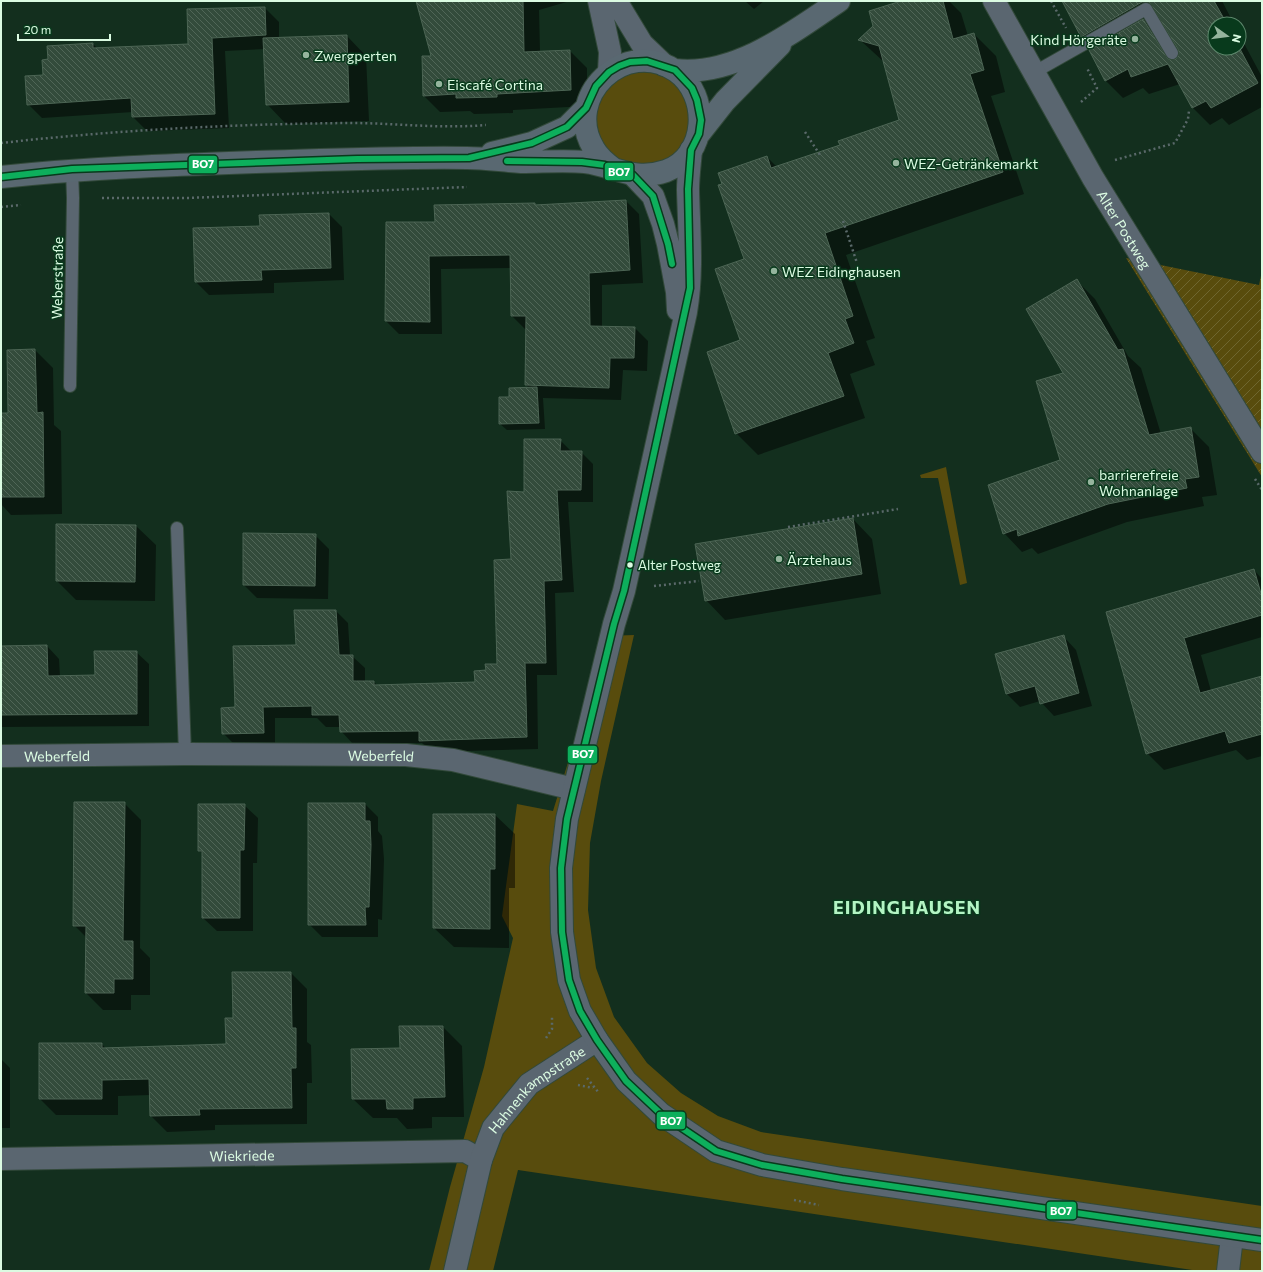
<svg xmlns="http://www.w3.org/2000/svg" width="1263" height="1272" font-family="Commissioner,sans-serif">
  <defs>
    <pattern id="garden-furrows" width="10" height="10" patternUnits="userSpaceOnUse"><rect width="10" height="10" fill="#584c0d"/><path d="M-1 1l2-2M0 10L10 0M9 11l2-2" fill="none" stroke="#6f6730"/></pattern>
    <pattern id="building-back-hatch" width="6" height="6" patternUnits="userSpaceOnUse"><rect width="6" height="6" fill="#334b3b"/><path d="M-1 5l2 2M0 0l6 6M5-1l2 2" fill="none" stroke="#506657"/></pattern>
  </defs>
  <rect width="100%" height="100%" fill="#132f1e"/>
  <!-- grass -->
  <path fill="#584c0d" d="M643 68 679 83 695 113 678 161 618 168 590 125 603 86 612 78Z
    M946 467 967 583 960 585 938 478H921L920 475Z
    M634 635 601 781 590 843 588 910 596 968 614 1017 647 1063 681 1093 718 1116 761 1132 1262 1206V1271H1199L518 1170 493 1271H429L450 1187 484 1067 513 938 502 916 517 804 553 811 607 636Z"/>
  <!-- garden -->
  <path fill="url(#garden-furrows)" d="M1126 258 1259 285 1262 271V477Z"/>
  <!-- shadow -->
  <path fill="#0007" fill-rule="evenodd" d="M417 1H570L539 10 540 52 570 51 587 68V106L513 110V113L474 114 470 111 440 112 424 96 432 57Z
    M745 1H764L754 9Z
    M907 1H949L961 13 968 36 974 34 996 56 1005 92 991 96 1024 194 846 255 875 338 866 341 875 365 850 374 865 418 758 455 736 433 745 259 723 185 767 157 777 167 841 145 900 121 884 62 860 40Z
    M1063 1H1222L1234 24H1215V48H1239V34L1262 77V107L1229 125 1222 118 1210 125 1193 108 1180 84 1149 94 1143 88 1123 98 1106 81 1090 51 1094 48 1082 36ZM1162 20 1181 53 1177 60H1174L1160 38 1149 27Z
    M265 8 279 22V38L347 36 366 56 369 121 286 124 267 104 265 49 225 51 229 128 147 131 133 117V112L42 118 28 104 44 76 93 44 97 48 189 45Z
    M626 201 639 214 643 283 602 285V327L635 328 648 341 647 371 623 370 621 400 543 398 545 429 507 430 500 424 510 398 529 388 526 385 527 329H525L512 316 511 268 441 269 442 334H399L386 321 436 223 535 204 537 206Z
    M329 214 342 227 344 280 274 283V293L209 295 196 282 194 229 261 226Z
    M1076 280 1095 299 1128 356 1141 368 1161 434 1191 429 1209 447 1217 495 1202 497 1204 506 1127 522 1038 554 1032 548 1022 552 1004 533 1061 461 1065 374Z
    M35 350 53 368 54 425 61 431 62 514 11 515 1 504V414H9Z
    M560 440 572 452H581L593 464V502H568L574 592 555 593 557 675H537L538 749 432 752 422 743 353 744 341 731 340 727H326L317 718H275V744L235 745 223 733 236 708 297 646 336 611 348 623 350 656H352L365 668V682H374L378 686 476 683 487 671 498 665 512 560 525 493Z
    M853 519 872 539 881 594 725 620 706 600Z
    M57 525 136 526 156 545 155 601 76 600 57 581Z
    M315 535 329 549 328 599 257 598 244 585Z
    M1254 570 1262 579V637L1201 655 1211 691 1262 677V756L1247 760 1236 750 1164 770 1147 753 1107 612Z
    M1063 636 1076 650 1092 706 1054 716 1040 701 1020 707 1007 694Z
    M47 646 59 659 60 677 96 676 136 652 149 664V726L1 727V647Z
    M124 803 141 820 140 948 150 958V995H131V1010H103L86 993 87 938 74 925Z
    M365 804 378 817V831L382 836 384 859 382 920 378 919V937H322L309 924Z
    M244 805 258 818 257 863H253V931H217L203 918V854L199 850Z
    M434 815H495L515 834V888H509V948L454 947 434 928Z
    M291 973 307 989V1042L311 1045 312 1083H307V1124L215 1125V1130L167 1132 151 1116V1095L118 1096V1115H56L40 1099V1044H102L106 1049 227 1045 234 1019Z
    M443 1027 462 1046 464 1117H432V1128L407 1129 397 1118H373L353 1099 401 1049Z
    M1 1059 10 1068V1128H1Z"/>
  <!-- building -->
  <path fill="url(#building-back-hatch)" stroke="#4c6554" d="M416 1H523L524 52 570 50 571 90 497 94V97L456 98V94L423 96 422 56H431Z
    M901 1H943L953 39 974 33 984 70 970 74 1003 172 825 233 853 316 845 319 854 343 828 353 844 396 735 434 707 352 740 340 715 269 744 259 718 185 722 184 718 173 767 156 771 168 840 145 838 141 899 120 879 46 858 40 873 26 869 11Z
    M1062 1H1214L1227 24H1215V48L1239 47 1258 83 1211 108 1206 101 1192 108 1168 64 1131 77 1128 69 1105 81 1089 50 1143 19 1168 59H1176L1179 53 1178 49 1149 2H1142L1081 37Z
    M265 7 266 35 212 38 215 114 132 117 131 98 27 105 25 76 43 75 42 60 48 59 47 46 93 43V48L188 44 187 9Z
    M347 35 349 102 266 105 263 38Z
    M626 200 630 270 589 273 590 326 635 327 634 358H610L609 388 525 385 526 316H511L510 255 429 256 430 322 385 321 386 222H435L434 205 535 203V205Z
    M329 213 331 268 261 270 262 280 195 282 193 228 260 226 259 215Z
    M1077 279 1118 350 1123 349 1149 435 1191 427 1199 477 1185 479 1187 488 1108 504 1018 536 1017 529 1003 534 988 485 1060 460 1036 381 1063 373 1026 309Z
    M35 349 37 413 43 412 44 497H1V413H8L7 350Z
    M537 387 539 423 499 424V397H509V388Z
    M524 439H561L560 451H582L581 490H557L562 580 544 581 546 663H525L527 737 419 741V731L340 732 339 715H312V706L263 707 264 733 222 734 221 708 235 707 233 646 296 645 294 610H336L339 655H353V681H374V685L475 682 474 671 486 670 485 664H497L494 560 511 559 507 491 524 492Z
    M853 518 862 574 705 601 695 544Z
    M56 524 136 525 135 582 56 581Z
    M243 533 316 534 315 586 243 585Z
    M1254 569 1262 597V615L1184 638 1200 693 1262 676V734L1229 743 1225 731 1146 754 1106 612Z
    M1064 635 1079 693 1040 704 1035 686 1006 694 995 654Z
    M47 645 48 676 95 675 94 651H137V714L1 715V646Z
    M74 802H125L123 941H133V979H114V993H85L86 926H73Z
    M308 803H365V821H370L371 845 369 907H365L366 925H308Z
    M198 804H245L244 850H240V918H202V851H198Z
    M433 814H495V869H490V929L433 928Z
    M232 972H291L292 1028H296V1068H291L292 1108 199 1109 200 1115 150 1116 149 1079 102 1080V1099H39V1043H102V1048L226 1044 225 1018H233Z
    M399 1026H443L445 1097 413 1098V1109H387L386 1099H352L351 1049 400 1048Z"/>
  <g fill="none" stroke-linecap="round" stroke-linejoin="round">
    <defs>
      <path id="service" d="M1033 73 1146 9 1172 53
        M70 386 73 198 72 169
        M177 528 185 754"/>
      <g id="minor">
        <path id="s1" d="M994 1 1093 178 1262 452"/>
        <path id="s2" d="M1 756 185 754 406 755 453 760 574 789"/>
        <path id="s3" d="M1 1159 465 1151 481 1160"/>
        <path id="s4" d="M455 1271 481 1160 493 1128 529 1084 597 1040"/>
        <path d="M1228 1271 1232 1237"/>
      </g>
      <path id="tertiary" d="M599 1 610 52 609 72
        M616 1 642 44 664 65
        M691 150C690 163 688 177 688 190 689 231 693 271 686 312L624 591 614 624 567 819 561 868 562 932 569 980 580 1011 597 1040 626 1081 661 1114 716 1151 762 1165 842 1179 1262 1240
        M633 175 653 196 663 224 668 244 677 292 678 310"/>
      <path id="secondary" d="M675 70C734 77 792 33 839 1
        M699 134 725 101 780 45
        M492 153 532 143 567 127 586 108
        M1 177C86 168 171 165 256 162 326 160 397 157 467 158 485 158 503 161 521 162 542 162 564 160 585 162 616 166 633 182 666 171 708 156 710 95 676 71 625 36 562 97 594 149 599 158 607 164 615 170"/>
    </defs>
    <!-- service casing -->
    <use href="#service" stroke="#32493a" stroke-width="14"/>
    <!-- minor casing -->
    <use href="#minor" stroke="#32493a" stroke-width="24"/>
    <!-- tertiary casing -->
    <use href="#tertiary" stroke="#32493a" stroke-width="24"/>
    <!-- secondary casing -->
    <use href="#secondary" stroke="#32493a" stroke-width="24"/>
    <!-- path -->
    <path stroke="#5a696a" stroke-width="2.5" stroke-dasharray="2 3" stroke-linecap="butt" d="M1051 1 1066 28
      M1081 102 1097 88 1087 68
      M805 132 820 155
      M1 143C117 130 233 124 349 123 395 123 440 129 486 125
      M1115 160 1175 143 1188 119 1189 111
      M102 198H187L467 187
      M1 207 21 205
      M843 221 857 263
      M1255 479 1262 490
      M788 527 898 509
      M654 586 699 581
      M546 1038 552 1029V1017
      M587 1078 599 1093
      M578 1085 593 1088
      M794 1200 819 1205"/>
    <!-- service -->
    <use href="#service" stroke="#5a6670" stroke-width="12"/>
    <!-- minor -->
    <use href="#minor" stroke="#5a6670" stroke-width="22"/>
    <!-- tertiary -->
    <use href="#tertiary" stroke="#5a6670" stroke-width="22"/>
    <!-- secondary -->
    <use href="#secondary" stroke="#596871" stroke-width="22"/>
    <defs>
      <path id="bus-1" d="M507 161 582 162 605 165 622 173 633 175 653 196 668 244 672 264
        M1 177 72 169 357 159 469 158 532 143 567 127 586 108 596 86 609 72 619 66 630 62 647 61 675 70 692 88 697 100 701 120 699 134 691 150 688 189 690 288 624 591 614 624 567 819 561 868 562 932 569 980 580 1011 597 1040 626 1081 661 1114 716 1151 762 1165 842 1179 1262 1240"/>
    </defs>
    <!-- bus-1 casing -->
    <use href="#bus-1" stroke="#083a1c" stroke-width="9"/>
    <!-- bus-1 -->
    <use href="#bus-1" stroke="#0daf5c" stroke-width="6"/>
  </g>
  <!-- markers -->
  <g fill="#95b49d" stroke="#083a1c" stroke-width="1.5">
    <circle cx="1135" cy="39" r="4"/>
    <circle cx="306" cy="55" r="4"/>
    <circle cx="439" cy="84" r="4"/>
    <circle cx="896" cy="163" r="4"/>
    <circle cx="774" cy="271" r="4"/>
    <circle cx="1091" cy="482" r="4"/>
    <circle cx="779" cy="559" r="4"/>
  </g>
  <circle fill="#dbfbe2" stroke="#083a1c" stroke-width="1.5" cx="630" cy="565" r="3.5"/>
  <g text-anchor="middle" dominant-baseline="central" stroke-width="3" stroke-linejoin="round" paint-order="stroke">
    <!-- bus labels -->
    <g font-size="13" fill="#dbfbe2" stroke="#083a1c" text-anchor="start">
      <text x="638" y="565">Alter Postweg</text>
    </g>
    <!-- poi labels -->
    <g font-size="14" fill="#dbfbe2" stroke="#083a1c" text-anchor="start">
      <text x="1127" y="39" text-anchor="end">Kind Hörgeräte</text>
      <text x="314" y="55">Zwergperten</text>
      <text x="447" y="84">Eiscafé Cortina</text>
      <text x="904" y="163">WEZ-Getränkemarkt</text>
      <text x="782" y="271">WEZ Eidinghausen</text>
      <text x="1099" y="474">barrierefreie<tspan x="1099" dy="16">Wohnanlage</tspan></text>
      <text x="787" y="559">Ärztehaus</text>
    </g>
    <!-- street labels -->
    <g font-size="14" fill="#dbfbe2" stroke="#083a1c">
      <text stroke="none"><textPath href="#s1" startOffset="263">Alter Postweg</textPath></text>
      <text transform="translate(57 278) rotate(-89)">Weberstraße</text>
      <text stroke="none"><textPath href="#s2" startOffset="56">Weberfeld</textPath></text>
      <text stroke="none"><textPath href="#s2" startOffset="380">Weberfeld</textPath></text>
      <text stroke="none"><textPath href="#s4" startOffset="207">Hahnenkampstraße</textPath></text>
      <text stroke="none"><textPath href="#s3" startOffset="241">Wiekriede</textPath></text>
    </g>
    <!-- district labels -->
    <g font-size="18" font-weight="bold" letter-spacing="1" fill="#b3f4c3" stroke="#083a1c">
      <text x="907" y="907">EIDINGHAUSEN</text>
    </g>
  </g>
  <g stroke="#083a1c" stroke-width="1.5">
    <rect x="188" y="155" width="30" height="19" rx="4" fill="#0daf5c"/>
    <rect x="604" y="162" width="30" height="19" rx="4" fill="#0daf5c"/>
    <rect x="567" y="745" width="31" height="19" rx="4" fill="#0daf5c"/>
    <rect x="656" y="1111" width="30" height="19" rx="4" fill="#0daf5c"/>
    <rect x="1046" y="1201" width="31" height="19" rx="4" fill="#0daf5c"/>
  </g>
  <g font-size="11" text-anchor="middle" font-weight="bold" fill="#fff">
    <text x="203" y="168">BO7</text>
    <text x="619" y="176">BO7</text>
    <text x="583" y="758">BO7</text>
    <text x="671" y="1125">BO7</text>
    <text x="1061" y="1215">BO7</text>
  </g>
  <!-- border -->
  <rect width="1263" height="1272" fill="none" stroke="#dbfbe2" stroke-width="4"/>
  <!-- north arrow -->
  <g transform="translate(1227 36) rotate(104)"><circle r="19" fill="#083a1c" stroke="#5c876b"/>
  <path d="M0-3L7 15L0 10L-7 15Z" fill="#95b49d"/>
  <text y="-6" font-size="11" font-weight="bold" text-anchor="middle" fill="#dbfbe2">N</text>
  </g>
  <!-- scale -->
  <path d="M18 34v6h92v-6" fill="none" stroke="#dbfbe2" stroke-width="2"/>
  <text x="24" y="34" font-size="12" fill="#dbfbe2" stroke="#083a1c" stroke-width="3" paint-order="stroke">20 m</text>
</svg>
